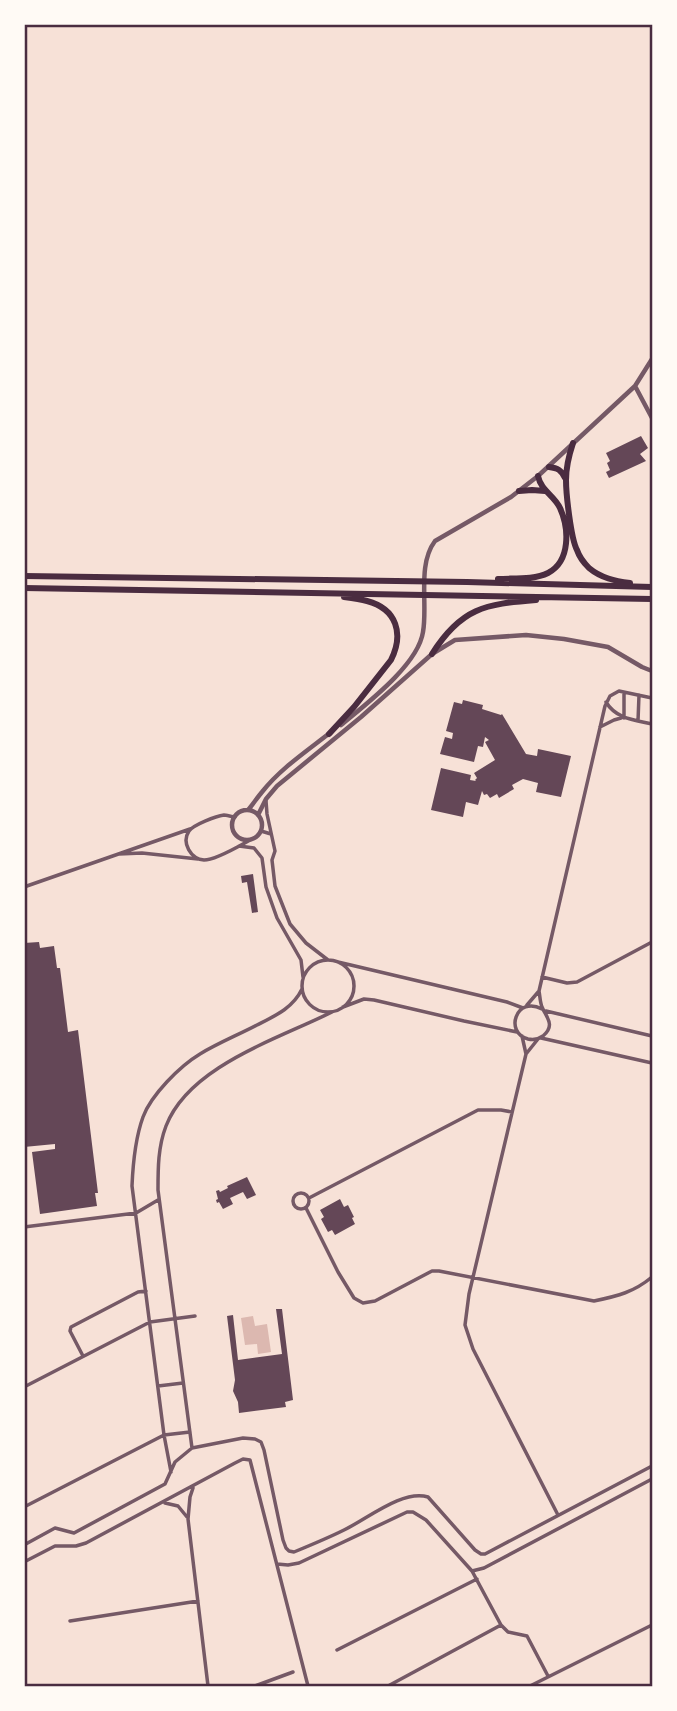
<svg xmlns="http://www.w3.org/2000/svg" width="677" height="1711" font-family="'Work Sans',sans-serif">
  <rect width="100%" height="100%" fill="#f7e1d7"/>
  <!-- water -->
  <path fill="#dcb8b0" d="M253 1316 255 1326 267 1324 271 1352 258 1354 257 1344 245 1345 241 1318Z"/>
  <!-- building -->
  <path fill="#644757" d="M641 436 648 448 640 454 646 461 609 478 606 472 610 470 607 463 610 461 606 453Z
    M463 700 483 705 482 709 501 715 502 714 526 754 537 756 538 749 571 756 561 797 536 792 538 783 523 779 512 785 514 789 499 798 497 794 490 798 487 794 484 795 482 791 478 805 466 802 463 817 431 810 441 768 471 775 470 780 476 781 475 780 477 778 474 773 495 760 485 742 489 740 485 737 483 747 478 746 474 762 440 754 445 737 452 739 453 733 446 731 454 702 462 704Z
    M253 874 258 912 252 913 247 882 242 883 241 876Z
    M39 942 40 948 54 946 57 968H60L68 1032 78 1030 98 1193H95L97 1206 40 1214 32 1152 55 1149V1144L24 1147V943Z
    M247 1177 256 1195 247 1199 243 1192 230 1198 233 1204 223 1209 219 1202 217 1203 216 1200 218 1199 216 1191 219 1190 220 1192 228 1188 227 1186Z
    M340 1199 344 1207 348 1205 354 1217 352 1218 355 1224 335 1235 332 1230 328 1232 321 1219 324 1217 320 1210Z
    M276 1309H282L293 1400 285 1402 286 1407 239 1413 238 1402 233 1391 235 1380 227 1316 233 1315 238 1360 282 1354Z"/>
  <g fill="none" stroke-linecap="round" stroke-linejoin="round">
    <!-- minor -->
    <path stroke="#755966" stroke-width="3.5" d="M606 702C616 719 635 720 652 724
      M624 718V692
      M638 721 639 695
      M600 727 614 720 621 718
      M266 801 267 814 275 851 272 860 275 886 290 924 306 943 328 960
      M235 817C233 817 226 815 224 815 216 816 193 825 189 831 181 843 191 859 204 860 216 860 239 846 250 840
      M261 831 271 834
      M239 846 254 848 262 858 266 887 277 918 301 960 303 977
      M119 854 142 853 198 859
      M24 887 190 829
      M302 986a26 26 0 1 1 52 0a26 26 0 1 1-52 0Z
      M338 962 507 1002 523 1008
      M542 977 567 983 577 982 652 942
      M527 1005 539 991
      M343 1007 364 999 374 1000 464 1021 517 1032
      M542 1009C516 995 504 1033 528 1039 533 1040 539 1039 543 1036 556 1025 546 1017 542 1007 540 1002 540 996 539 991L605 706 610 696 619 691 652 698
      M546 1011 652 1036
      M522 1036 526 1054
      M541 1038 652 1063
      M538 1039 526 1054 469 1294 465 1325 473 1349 558 1515
      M293 1201a8 8 0 1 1 16 0a8 8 0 1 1-16 0Z
      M309 1198 478 1110H501L512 1112
      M306 1208 338 1272 354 1298 363 1303 375 1301 432 1271H439L594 1301C618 1296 634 1292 652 1277
      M24 1227 136 1213 158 1200
      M83 1356 70 1331 71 1327 138 1292 146 1291
      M158 1386 183 1383
      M24 1387 150 1322 195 1316
      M192 1448 158 1190C158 1168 158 1147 166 1126 189 1066 278 1039 332 1012
      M171 1472 164 1435 132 1186C133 1162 135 1139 143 1117 151 1095 180 1066 200 1054 218 1043 238 1035 257 1025 275 1016 293 1008 302 989
      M193 1488 190 1497 188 1519 208 1686
      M165 1503 178 1506 187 1517
      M24 1507 164 1435 190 1432
      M24 1545 55 1528 74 1533 165 1484 175 1462 192 1448 243 1438 255 1439 261 1442 264 1450 283 1540 286 1548 289 1551 294 1552C311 1545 328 1538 344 1530 367 1519 403 1489 428 1497L475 1550 481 1554H485L652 1466
      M24 1562 55 1546H76L86 1543 235 1463 243 1459 250 1460 308 1686
      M277 1564 288 1565 299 1563 407 1512H413L426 1520 472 1571 484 1568 652 1479
      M472 1571 501 1625 508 1632 527 1636 548 1676
      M70 1621 198 1601
      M337 1650 477 1579
      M255 1686 293 1672
      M388 1686 501 1625
      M530 1686 652 1625"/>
    <!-- tertiary -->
    <path stroke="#755966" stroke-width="4.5" d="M635 386 652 418
      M341 725C366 704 418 665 423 632 428 604 417 565 435 541L511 497 538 476 635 386 652 359
      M248 810C253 804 257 798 262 792 281 768 307 751 331 732
      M232 825a15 15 0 1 1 30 0a15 15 0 1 1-30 0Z
      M258 815 266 799 277 786 361 717 432 654 455 640 526 635 564 639 608 647 642 667 652 671"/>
    <!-- trunk -->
    <path stroke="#4a2c40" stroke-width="6" d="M573 443C569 455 566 467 566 480 566 494 571 539 577 550 579 556 585 564 589 568 601 578 615 581 630 583
      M549 467C558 468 561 470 565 478
      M519 491 532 490 545 491
      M24 576 467 582 652 587
      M498 579C513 578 534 580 548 573 571 561 569 528 560 508 554 495 541 491 538 476
      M24 588 652 599
      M432 654C461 608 485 604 536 600
      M329 734 354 707 391 660C404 634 397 609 367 601 360 599 352 598 344 597"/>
  </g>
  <!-- border -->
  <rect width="677" height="1711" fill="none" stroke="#fffaf5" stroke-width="52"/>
  <rect x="26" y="26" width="625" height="1659" fill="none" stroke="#4a2c40" stroke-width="2.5"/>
</svg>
